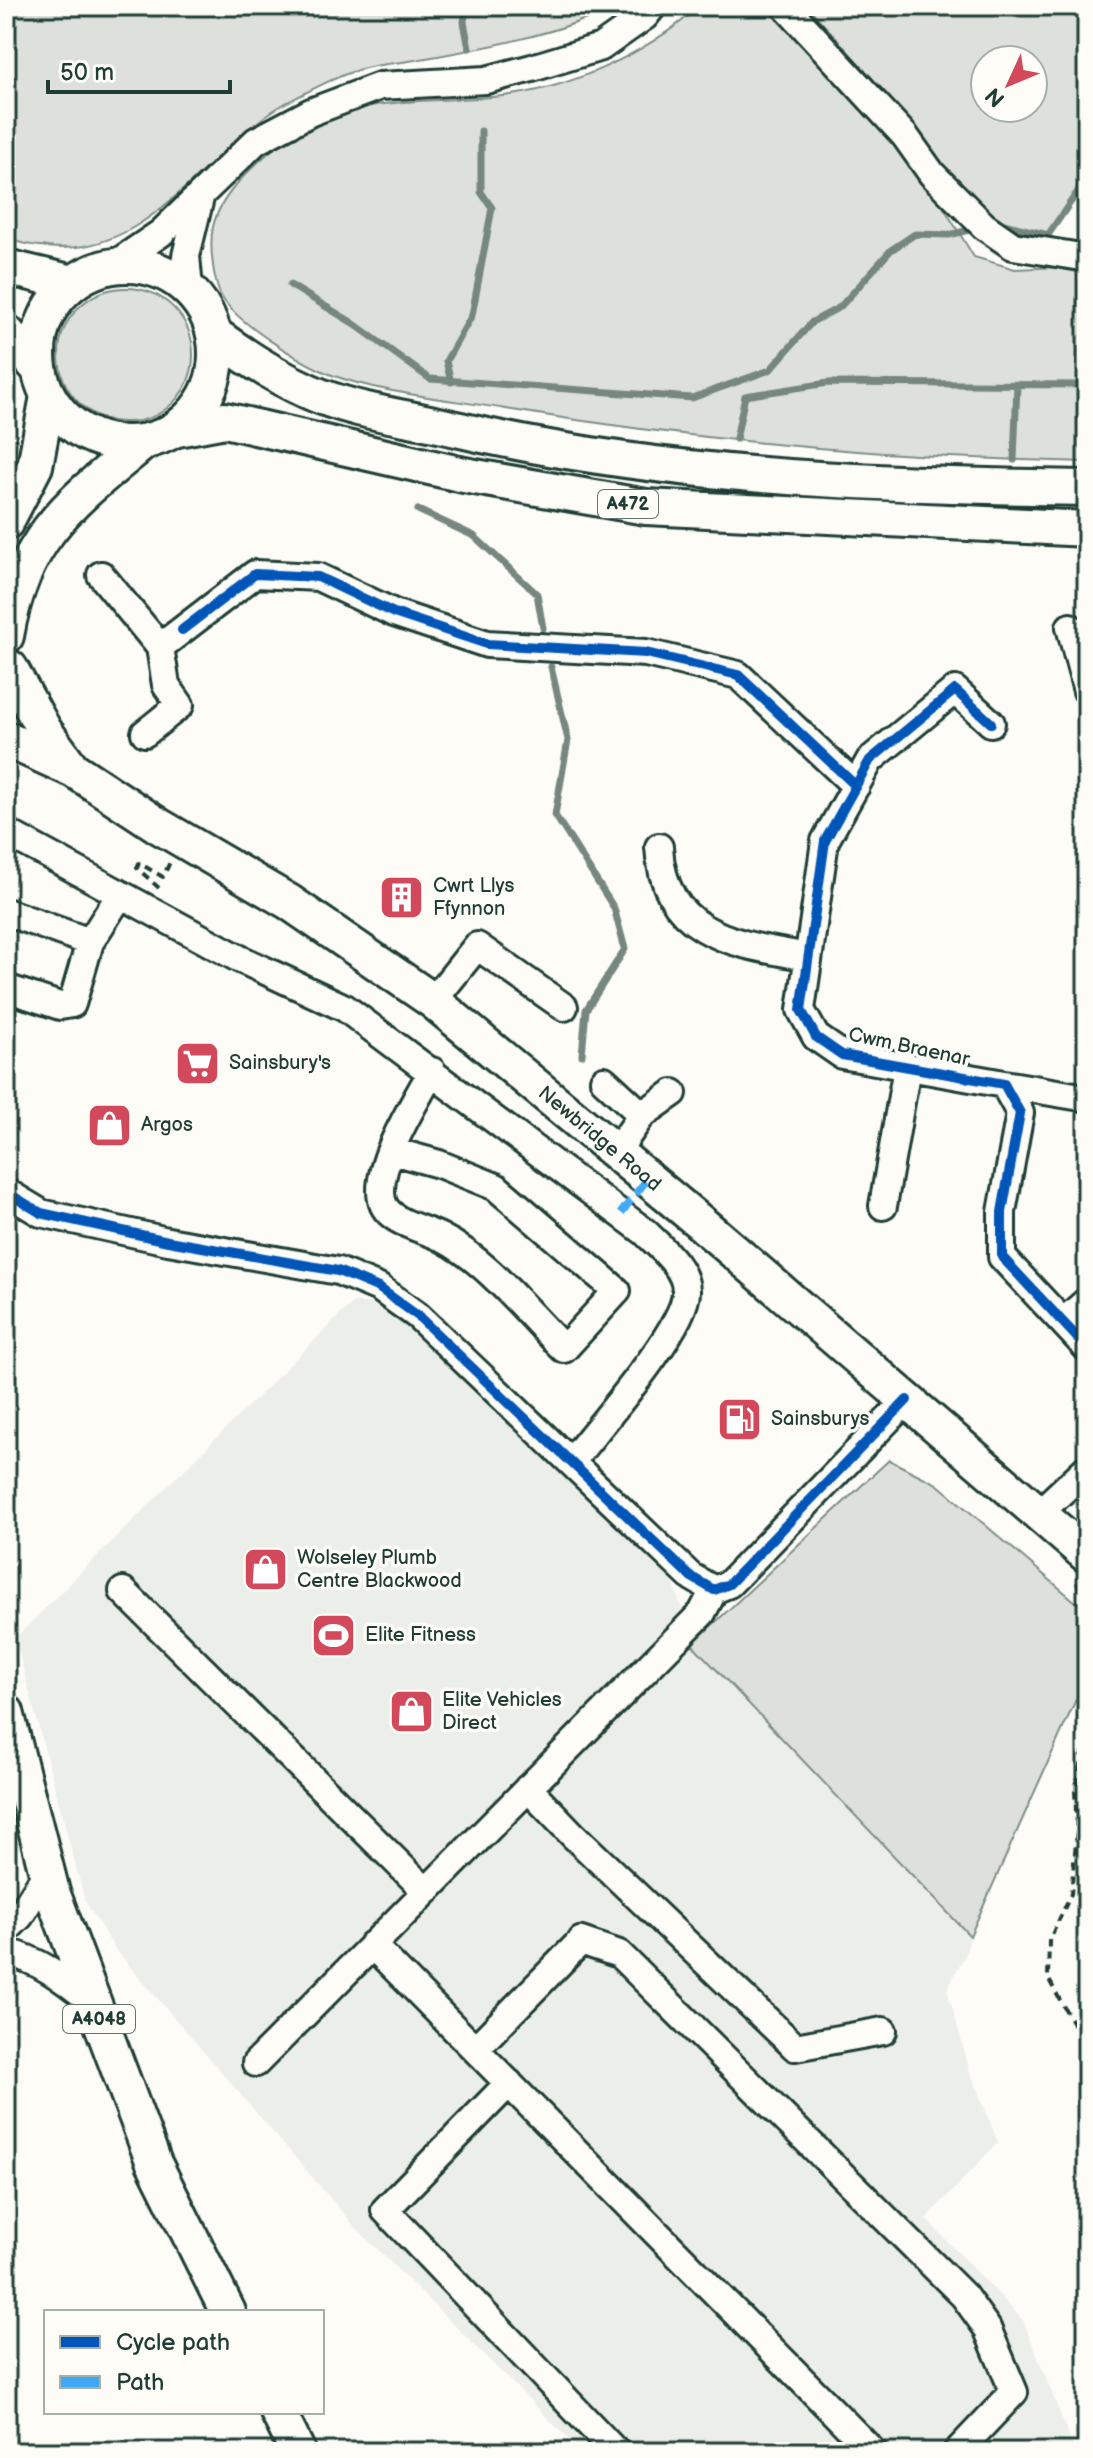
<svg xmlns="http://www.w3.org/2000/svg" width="1093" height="2458" font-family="'Balsamiq Sans',sans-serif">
  <rect width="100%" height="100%" fill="#fdfcf7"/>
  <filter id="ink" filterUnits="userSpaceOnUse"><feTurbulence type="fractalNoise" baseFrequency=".0125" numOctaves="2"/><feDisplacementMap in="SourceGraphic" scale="16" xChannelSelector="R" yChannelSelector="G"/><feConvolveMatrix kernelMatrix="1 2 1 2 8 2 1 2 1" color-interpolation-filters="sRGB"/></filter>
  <g filter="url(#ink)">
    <!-- built -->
    <path fill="#eceee9" d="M352 1303H371L410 1329 473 1385 672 1578 692 1644 970 1936 966 1953 947 1989 970 2072 998 2142 926 2219 1023 2320 1075 2452H582L357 2229 115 1949 85 1901 15 1638Z"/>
    <!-- green -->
    <path fill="#dde0db" stroke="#7e8e88" stroke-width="2" fill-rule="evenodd" d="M6 6H615C560 35 477 49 415 60 398 63 379 64 361 69 334 77 309 91 284 104 205 149 151 259 47 247 32 245 19 244 6 237Z
      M700 6H772L852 87 933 190 974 257 1015 269 1060 267 1087 271V462C892 458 698 441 506 409 455 400 379 393 332 375 302 363 244 327 225 302 213 287 209 245 213 227 220 194 254 165 279 144 337 95 422 103 492 97 566 92 646 54 700 6Z
      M807 6H1087V178L1048 235 1000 223 950 176 872 78ZM985 60H1033V108H985Z
      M59 355a67 67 0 1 1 134 0a67 67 0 1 1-134 0Z
      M889 1460 937 1484 1084 1609 1087 1675 970 1936 692 1644Z"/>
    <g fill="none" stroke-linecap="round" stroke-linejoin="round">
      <!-- stream -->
      <path stroke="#75877f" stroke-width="7" d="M466 6 464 22 469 48
        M993 224 1000 223 1048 235 1087 178
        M290 285 353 323 430 379 692 398 770 370 812 322 840 307 891 250 915 234 949 235 977 228
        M451 382 446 361 472 315 492 208 481 192V131
        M736 439 745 396 828 383 1087 385
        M1014 460 1017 384
        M418 510 474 536 537 594 543 628
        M551 667 568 740 555 815 614 908 625 949 586 1010 582 1055"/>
      <defs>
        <path id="minor" d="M785 6 905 136 932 174 984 226 1013 246 1087 258
          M114 265 161 233 256 141 311 112 380 86 486 80 532 68 601 47 645 16 653 6
          M189 289 186 256 200 198
          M101 575 160 647 255 574 318 577 394 613 487 644 646 653 738 675 856 786
          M1070 627 1087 691
          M991 723 955 690 870 760 825 841 801 1010 816 1037 842 1055 1004 1084 1020 1113 1002 1212V1257L1087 1348
          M145 733 180 705 166 685 160 647
          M6 832 238 958 345 1008 645 1232C660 1247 687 1269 686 1292 686 1328 597 1428 572 1461
          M659 847C664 937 737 944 808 957
          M6 912 90 942
          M6 988 60 1006 72 1004 90 942 120 895
          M433 1001 477 946 564 1007
          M604 1080 642 1115
          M1004 1084 1087 1098
          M392 1151 439 1164 496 1187 617 1291 564 1349C526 1312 489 1262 442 1238 424 1228 387 1223 382 1200 374 1165 416 1101 432 1071
          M616 1152 642 1115 673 1093
          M6 1192 41 1213 168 1241 338 1271 379 1288 418 1316 690 1576 714 1590 729 1584 907 1400
          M883 1206 907 1067
          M1063 1322 1087 1301
          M1038 1514 1087 1468
          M123 1591 426 1891
          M528 1788 573 1835 795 2047 883 2031
          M6 1930 20 1916 47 1872
          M372 1945 873 2452
          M6 1952C41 1960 66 1981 94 2003
          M475 2049 581 1941 619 1954 964 2296 987 2328 1014 2392 957 2452
          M256 2063 702 1613 714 1590
          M509 2083 385 2210 616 2452"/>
        <g id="major">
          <circle cx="127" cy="354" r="89"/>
          <path d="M6 267 73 283"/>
          <path d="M6 332 38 368"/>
          <path d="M215 335C244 356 275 376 308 391 349 410 400 416 443 426 654 477 871 485 1087 488"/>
          <path d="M177 429 225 420 464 475 646 507 1087 529"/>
          <path d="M6 522 35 466 48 396"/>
          <path d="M6 636C23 536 70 503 144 442"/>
          <path d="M10 668 44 730 71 767"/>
          <path id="s1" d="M6 739 74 770 159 826 289 902 433 1001 701 1223 1087 1555"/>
          <path d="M6 1712 52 1892 154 2163 228 2312"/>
          <path d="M278 2412 298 2452"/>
        </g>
      </defs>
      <!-- minor casing -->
      <use href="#minor" stroke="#1f3d34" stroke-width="32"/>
      <!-- major casing -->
      <use href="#major" stroke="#1f3d34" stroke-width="40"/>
      <!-- path -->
      <path stroke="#1f3d34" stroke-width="4" stroke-dasharray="8 6" stroke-linecap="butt" d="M159 888 137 868 139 863 163 877 170 862
        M1077 1582 1087 1610
        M1087 1736 1075 1791 1077 1831 1071 1894 1049 1941 1048 1978 1077 2031 1087 2085
        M1087 2108 1083 2154 1087 2239"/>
      <!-- minor -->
      <use href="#minor" stroke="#fdfcf7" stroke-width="26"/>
      <!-- major -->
      <use href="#major" stroke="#fdfcf7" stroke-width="34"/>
      <!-- quiet -->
      <path stroke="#3fa9f5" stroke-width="8" stroke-dasharray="16 8" stroke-linecap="butt" d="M621 1213 648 1178"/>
      <defs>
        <path id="cycleway" d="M182 630 255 574 318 577 394 613 487 644 646 653 738 675 856 786
          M991 723 955 690 870 760 825 841 801 1010 816 1037 842 1055 1004 1084 1020 1113 1002 1212V1257L1087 1348
          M6 1192 41 1213 168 1241 338 1271 379 1288 418 1316 690 1576 714 1590 729 1584 907 1400"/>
      </defs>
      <!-- cycleway casing -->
      <use href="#cycleway" stroke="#fdfcf7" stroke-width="15"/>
      <!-- cycleway -->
      <use href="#cycleway" stroke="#0057b8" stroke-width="10"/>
    </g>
  </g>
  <!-- icons -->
  <defs>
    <symbol id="building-square" viewBox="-11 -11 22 22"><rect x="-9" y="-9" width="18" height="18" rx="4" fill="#d1495b" stroke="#fdfcf7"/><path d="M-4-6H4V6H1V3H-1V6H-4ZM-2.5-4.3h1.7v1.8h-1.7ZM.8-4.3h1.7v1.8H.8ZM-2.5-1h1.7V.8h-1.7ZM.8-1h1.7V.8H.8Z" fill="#fff"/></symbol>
    <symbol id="supermarket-square" viewBox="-11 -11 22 22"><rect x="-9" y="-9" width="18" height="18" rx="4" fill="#d1495b" stroke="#fdfcf7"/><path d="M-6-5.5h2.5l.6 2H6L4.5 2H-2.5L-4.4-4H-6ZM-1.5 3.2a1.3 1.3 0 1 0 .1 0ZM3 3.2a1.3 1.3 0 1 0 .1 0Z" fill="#fff"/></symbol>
    <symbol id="shop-square" viewBox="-11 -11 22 22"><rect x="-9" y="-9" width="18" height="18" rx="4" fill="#d1495b" stroke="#fdfcf7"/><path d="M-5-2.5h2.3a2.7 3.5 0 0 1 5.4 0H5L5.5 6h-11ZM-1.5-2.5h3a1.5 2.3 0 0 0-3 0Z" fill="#fff"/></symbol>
    <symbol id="fuel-square" viewBox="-11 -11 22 22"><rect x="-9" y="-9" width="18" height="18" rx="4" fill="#d1495b" stroke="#fdfcf7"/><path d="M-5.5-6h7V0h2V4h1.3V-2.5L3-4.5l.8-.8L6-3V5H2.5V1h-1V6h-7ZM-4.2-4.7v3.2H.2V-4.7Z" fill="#fff"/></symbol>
    <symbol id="stadium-square" viewBox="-11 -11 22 22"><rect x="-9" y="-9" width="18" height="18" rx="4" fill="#d1495b" stroke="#fdfcf7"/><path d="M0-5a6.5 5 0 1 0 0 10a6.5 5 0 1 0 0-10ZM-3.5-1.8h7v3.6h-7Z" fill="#fff"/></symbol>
  </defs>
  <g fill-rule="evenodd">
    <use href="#building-square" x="376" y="872" width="51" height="51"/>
    <use href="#supermarket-square" x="172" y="1038" width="51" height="51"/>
    <use href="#shop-square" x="84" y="1100" width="51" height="51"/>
    <use href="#fuel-square" x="714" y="1394" width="51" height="51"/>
    <use href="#shop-square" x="240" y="1544" width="51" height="51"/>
    <use href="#stadium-square" x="308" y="1610" width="51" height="51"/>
    <use href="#shop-square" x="386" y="1686" width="51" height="51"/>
  </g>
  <g text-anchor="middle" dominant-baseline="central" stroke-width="7" stroke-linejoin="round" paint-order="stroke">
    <!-- shield labels -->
    <g fill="#fdfcf7" stroke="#62766e" stroke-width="2">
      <rect x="598" y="490" width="60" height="28" rx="6"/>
      <rect x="63" y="2005" width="72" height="28" rx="6"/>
    </g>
    <g font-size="18" font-weight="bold" fill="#1f3d34">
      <text x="628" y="504">A472</text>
      <text x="99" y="2019">A4048</text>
    </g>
    <!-- poi labels -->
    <g font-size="20" fill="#1f3d34" stroke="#fdfcf7" text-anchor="start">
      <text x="433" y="886">Cwrt Llys<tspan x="433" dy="23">Ffynnon</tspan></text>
      <text x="229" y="1063">Sainsbury's</text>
      <text x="141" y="1125">Argos</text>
      <text x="771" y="1419">Sainsburys</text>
      <text x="297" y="1558">Wolseley Plumb<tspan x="297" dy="23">Centre Blackwood</tspan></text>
      <text x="365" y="1635">Elite Fitness</text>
      <text x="442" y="1700">Elite Vehicles<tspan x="442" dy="23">Direct</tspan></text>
    </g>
    <!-- street labels -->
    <g font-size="20" fill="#1f3d34" stroke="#fdfcf7">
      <text transform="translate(909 1047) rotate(12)">Cwm Braenar</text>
      <text stroke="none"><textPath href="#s1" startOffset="718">Newbridge Road</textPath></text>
    </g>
  </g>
  <!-- margin -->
  <rect width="1093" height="2458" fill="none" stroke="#fdfcf7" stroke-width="32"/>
  <rect x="16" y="16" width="1061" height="2426" fill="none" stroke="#1f3d34" stroke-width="3" filter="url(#ink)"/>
  <!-- legend -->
  <rect x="44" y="2310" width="280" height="104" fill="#fdfcf7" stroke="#a4b0a9" stroke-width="2"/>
  <rect x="60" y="2336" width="40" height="12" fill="#0057b8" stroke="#a4b0a9" stroke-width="2"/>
  <text x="116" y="2350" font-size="24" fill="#1f3d34">Cycle path</text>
  <rect x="60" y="2376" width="40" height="12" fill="#3fa9f5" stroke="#a4b0a9" stroke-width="2"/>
  <text x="116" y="2390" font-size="24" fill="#1f3d34">Path</text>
  <!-- north arrow -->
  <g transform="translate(1009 84) rotate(226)"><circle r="38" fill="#fdfcf7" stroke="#a4b0a9" stroke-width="2"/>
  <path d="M0-6L14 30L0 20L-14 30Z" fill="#d1495b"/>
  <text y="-12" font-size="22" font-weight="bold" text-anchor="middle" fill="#1f3d34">N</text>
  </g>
  <!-- scale -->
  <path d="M48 80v12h182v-12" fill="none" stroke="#1f3d34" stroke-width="4"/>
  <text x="60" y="80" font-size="24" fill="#1f3d34" stroke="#fdfcf7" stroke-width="6" paint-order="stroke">50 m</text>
</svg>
